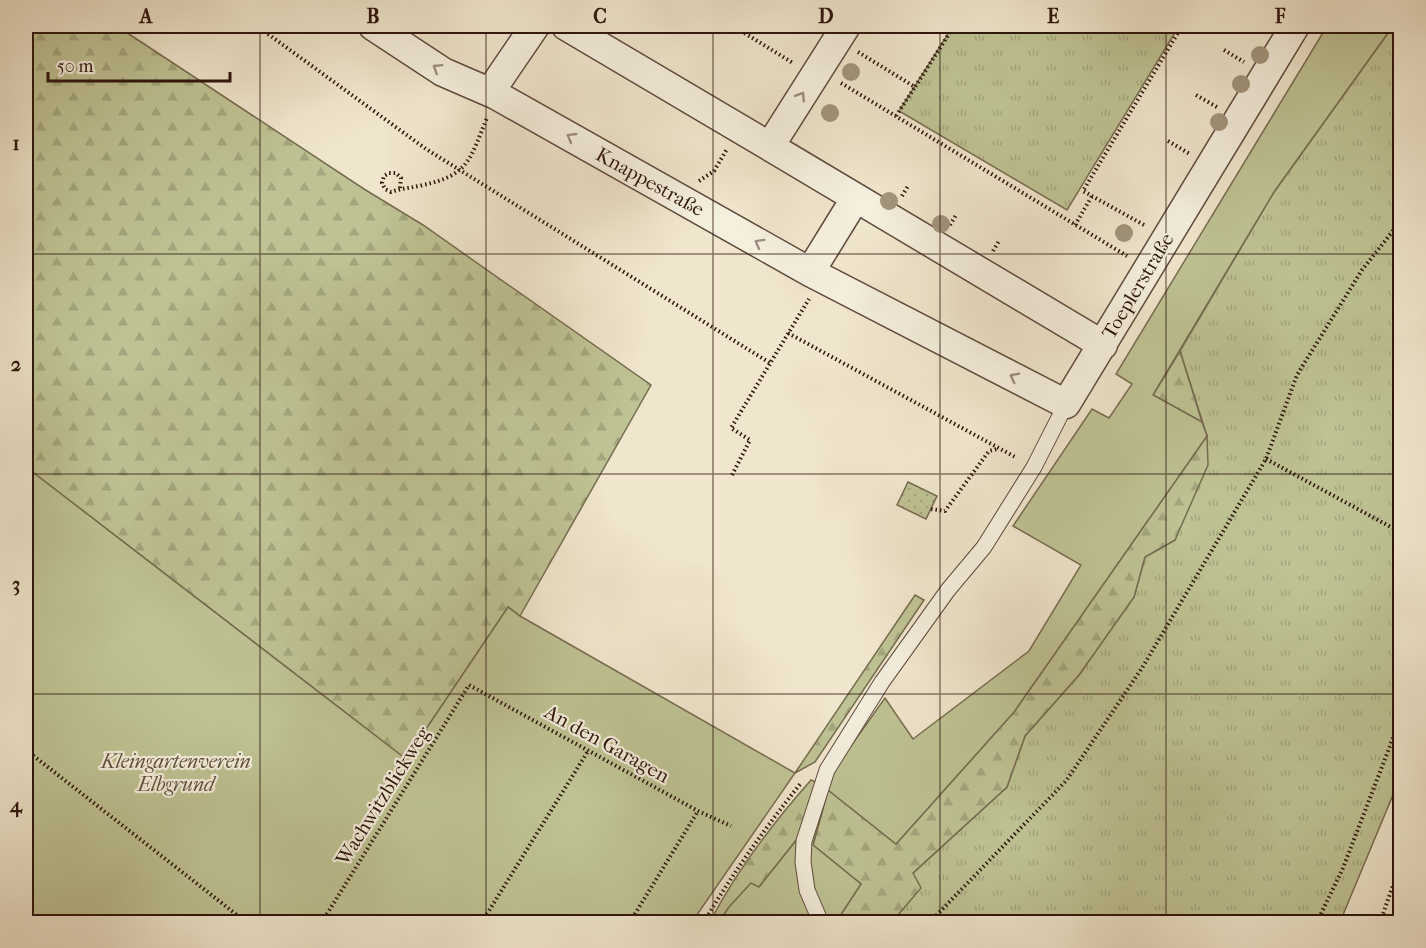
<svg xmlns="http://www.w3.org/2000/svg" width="1426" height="948" font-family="'IM FELL French Canon',serif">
  <defs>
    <pattern id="grass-tufts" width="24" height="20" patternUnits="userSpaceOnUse" patternTransform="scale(1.5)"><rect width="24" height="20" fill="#bfc394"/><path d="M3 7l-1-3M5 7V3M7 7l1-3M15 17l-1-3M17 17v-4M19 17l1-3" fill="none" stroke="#a4a77e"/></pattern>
    <pattern id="forest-firs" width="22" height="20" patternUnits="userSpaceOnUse" patternTransform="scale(1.5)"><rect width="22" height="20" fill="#bfc394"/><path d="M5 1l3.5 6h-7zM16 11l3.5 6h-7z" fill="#a4a77e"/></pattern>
    <pattern id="park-dots" width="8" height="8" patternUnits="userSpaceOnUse" patternTransform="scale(1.5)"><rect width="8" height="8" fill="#bfc394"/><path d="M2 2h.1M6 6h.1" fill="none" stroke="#a4a77e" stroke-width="1.8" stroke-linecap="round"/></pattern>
  </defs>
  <rect width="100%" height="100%" fill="#f0e6cd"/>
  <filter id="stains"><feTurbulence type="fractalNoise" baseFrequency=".00333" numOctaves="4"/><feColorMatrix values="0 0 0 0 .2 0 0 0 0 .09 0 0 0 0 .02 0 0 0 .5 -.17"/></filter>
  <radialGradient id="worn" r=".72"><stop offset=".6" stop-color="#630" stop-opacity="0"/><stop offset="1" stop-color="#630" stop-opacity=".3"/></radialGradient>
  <!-- grass -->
  <path fill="url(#grass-tufts)" stroke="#766c50" stroke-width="1.5" d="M953 26H1179L1067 210 899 111Z
    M1393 26H1400V778L1340 922H892L920 888 912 874 1007 787 1025 736 1079 675 1134 597 1145 557 1175 540 1207 436 1180 351 1274 192Z"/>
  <!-- forest -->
  <path fill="url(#forest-firs)" stroke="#766c50" stroke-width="1.5" d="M26 26H113L129 34 364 189 423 225 651 385 520 616 508 607 406 759 26 467Z
    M1180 351 1202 422 1153 395Z
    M1207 436 1208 465 1175 540 1145 557 1134 597 1079 675 1025 736 1007 787 913 873 921 888 892 922H836L861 884 813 845 828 790 896 844 1014 712Z
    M915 595 924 600 815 762 795 773Z
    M811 780 816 782 798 838 759 887 729 907 719 922H710C736 871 773 823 811 780Z"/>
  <!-- park -->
  <path fill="url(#park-dots)" stroke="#766c50" stroke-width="1.5" d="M908 482 937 496 926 519 897 505Z"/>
  <!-- garden -->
  <path fill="#bfc394" stroke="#766c50" stroke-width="1.5" d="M1327 26H1393L1274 192 1153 395 1202 422 1207 436 1014 712 896 844 828 790 813 845 861 884 836 922H719L729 907 751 883 759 887 798 838 833 771 885 698 913 739 1029 651 1081 565 1013 526 1092 409 1109 418 1132 384 1116 374Z
    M26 467 406 759 508 607 520 616 795 773 692 922H26Z"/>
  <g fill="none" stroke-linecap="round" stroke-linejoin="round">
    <defs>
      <path id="service" d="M819 922V918L807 890 803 862 804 841 827 770 882 682 948 590 984 547 1034 467 1066 404"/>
      <path id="minor" d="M373 26 443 72 496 95 810 272 1066 404 1295 26
        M566 26C746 131 923 239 1103 345
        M490 92 535 26
        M770 146 846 26
        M810 272 855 199"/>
    </defs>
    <!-- service casing -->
    <use href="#service" stroke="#5e493c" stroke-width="17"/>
    <!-- minor casing -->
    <use href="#minor" stroke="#5e493c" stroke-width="31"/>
    <!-- path -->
    <path stroke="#2d150c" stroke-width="4" stroke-dasharray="1.5 3" stroke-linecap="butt" d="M257 26 426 149 770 363
      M733 26 793 63
      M1224 50 1244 62
      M858 52 915 87 954 26
      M841 83 1127 256
      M1196 95 1217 107
      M896 116 915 87
      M1168 141 1190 154
      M699 181 714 171 727 149
      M400 188 401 178 396 173H389L384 176 382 183 385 189 391 192C402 188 412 188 423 185 470 175 470 158 487 118
      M902 196 908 186
      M950 225 956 215
      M1075 225 1092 196
      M1144 225 1083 191 1182 26
      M993 251 999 241
      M788 333 1017 458
      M1266 459 1400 532
      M732 475 750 440 731 428 809 299
      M931 509 945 511 989 451 997 449
      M26 750 246 922
      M322 922 469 685 698 811 731 826
      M482 922 588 751
      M630 922 698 811
      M704 922C732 874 766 827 801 783
      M930 922 1066 781 1142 668 1266 459 1297 375 1362 270 1400 222
      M1317 922 1343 868 1400 720
      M1380 922 1400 866"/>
    <!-- service -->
    <use href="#service" stroke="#f5efde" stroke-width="15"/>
    <!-- minor -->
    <use href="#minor" stroke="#f5efde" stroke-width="28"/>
  </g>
  <!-- trees -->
  <g fill="#a1957d">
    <circle cx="1260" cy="55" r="9"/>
    <circle cx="851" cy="72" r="9"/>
    <circle cx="1241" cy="84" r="9"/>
    <circle cx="830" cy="113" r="9"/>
    <circle cx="1219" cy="122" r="9"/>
    <circle cx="889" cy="201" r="9"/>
    <circle cx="941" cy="224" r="9"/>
    <circle cx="1124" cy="233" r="9"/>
  </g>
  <!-- one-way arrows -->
  <defs><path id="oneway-chevron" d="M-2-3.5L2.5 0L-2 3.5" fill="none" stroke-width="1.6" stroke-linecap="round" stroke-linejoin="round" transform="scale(1.5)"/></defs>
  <g stroke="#9b8d80">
    <use href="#oneway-chevron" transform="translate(437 68) rotate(-148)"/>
    <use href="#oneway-chevron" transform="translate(801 96) rotate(-58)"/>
    <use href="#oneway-chevron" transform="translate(571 137) rotate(-150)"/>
    <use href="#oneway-chevron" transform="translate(759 243) rotate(-151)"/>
    <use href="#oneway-chevron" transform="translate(1014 377) rotate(-153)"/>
  </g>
  <!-- grid -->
  <path fill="none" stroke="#2d150c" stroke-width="1.5" stroke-opacity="0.55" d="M260 26V922M486 26V922M713 26V922M940 26V922M1166 26V922M26 254H1400M26 474H1400M26 694H1400"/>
  <g text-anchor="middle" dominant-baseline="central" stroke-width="4.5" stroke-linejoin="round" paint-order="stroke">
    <!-- street labels -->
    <g font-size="20" fill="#2d150c" stroke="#f5efde">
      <text transform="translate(650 182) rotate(29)">Knappestraße</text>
      <text transform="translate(1138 286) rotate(-59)">Toeplerstraße</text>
      <text transform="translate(607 744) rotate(29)">An den Garagen</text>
      <text transform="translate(383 796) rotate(-58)">Wachwitzblickweg</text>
    </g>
    <!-- park labels -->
    <g font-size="20" font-style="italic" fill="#60523c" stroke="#f5efde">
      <text x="176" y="761">Kleingartenverein<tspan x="176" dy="23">Elbgrund</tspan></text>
    </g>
  </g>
  <!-- margin -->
  <rect width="1426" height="948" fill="none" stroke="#f0e6cd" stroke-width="66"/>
  <!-- scale -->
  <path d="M48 72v9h182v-9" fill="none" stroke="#2d150c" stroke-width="3"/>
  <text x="57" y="72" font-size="18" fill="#2d150c" stroke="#f5efde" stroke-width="4.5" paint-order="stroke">50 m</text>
  <rect x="33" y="33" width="1360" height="882" fill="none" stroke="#2d150c" stroke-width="2"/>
  <g font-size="20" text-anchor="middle" font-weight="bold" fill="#2d150c">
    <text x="146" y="23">A</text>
    <text x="373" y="23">B</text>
    <text x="600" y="23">C</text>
    <text x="826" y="23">D</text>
    <text x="1053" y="23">E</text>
    <text x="1280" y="23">F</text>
    <text x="16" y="150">1</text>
    <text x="16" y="371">2</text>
    <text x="16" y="591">3</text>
    <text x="16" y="812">4</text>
  </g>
  <rect width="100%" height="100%" filter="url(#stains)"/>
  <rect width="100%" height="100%" fill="url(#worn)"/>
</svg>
